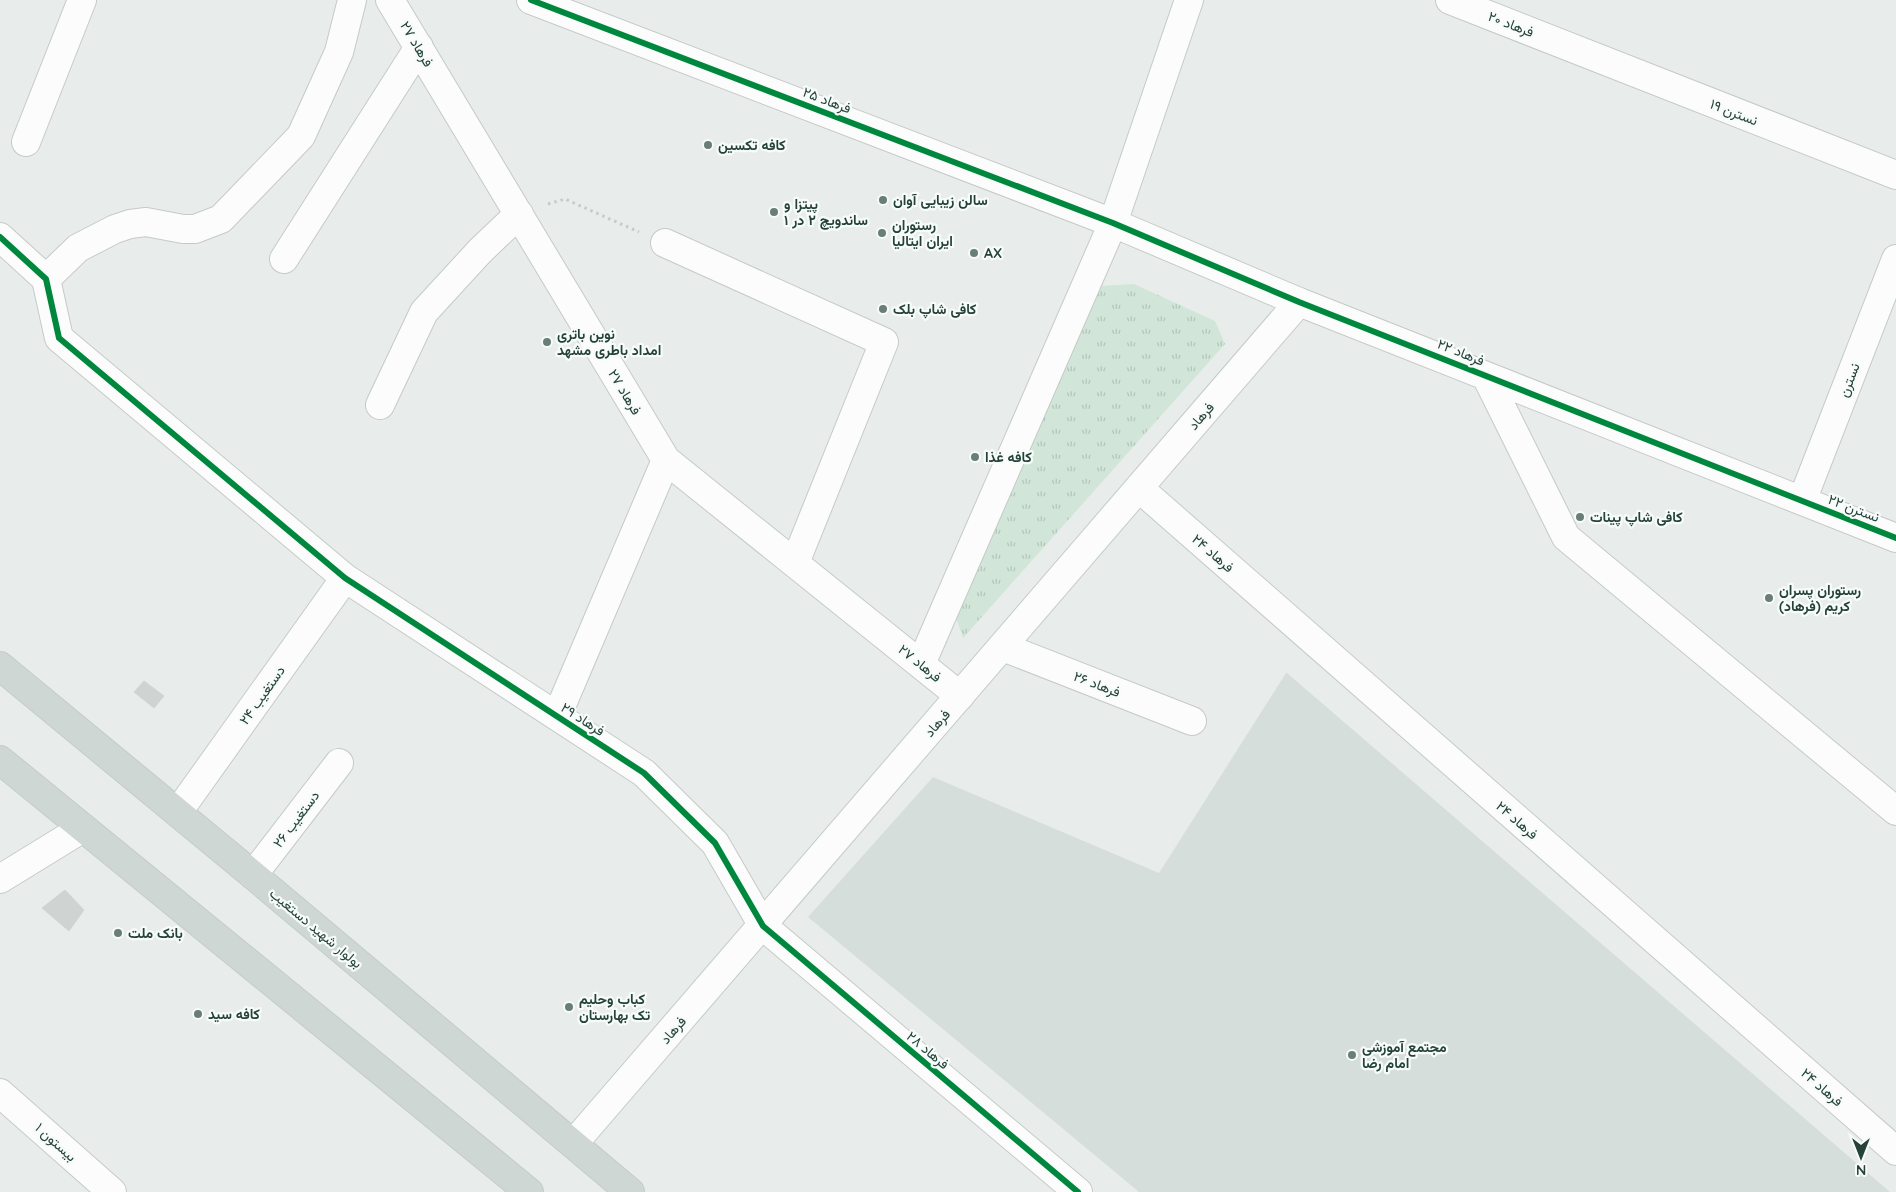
<svg xmlns="http://www.w3.org/2000/svg" width="1896" height="1192" font-family="Quicksand,Vazirmatn,sans-serif">
  <defs>
    <pattern id="grass-tufts" width="24" height="20" patternUnits="userSpaceOnUse" patternTransform="scale(1.25)"><rect width="24" height="20" fill="#d1e6d8"/><path d="M3 7l-1-3M5 7V3M7 7l1-3M15 17l-1-3M17 17v-4M19 17l1-3" fill="none" stroke="#b3c6ba"/></pattern>
  </defs>
  <rect width="100%" height="100%" fill="#e8edeb"/>
  <!-- built -->
  <path fill="#d6dedb" d="M1286 673H1287L1890 1192H1139L808 917 933 777 1159 873Z"/>
  <!-- grass -->
  <path fill="url(#grass-tufts)" d="M1134 284 1215 321 1225 344 963 638 953 609 1100 286Z"/>
  <!-- building -->
  <path fill="#cfd4d2" stroke="#d1d6d4" d="M144 681 164 696 154 708 134 692Z
    M65 890 84 910 69 931 42 908Z"/>
  <g fill="none" stroke-linecap="round" stroke-linejoin="round">
    <defs>
      <path id="street" d="M390 0 666 460 960 696
        M531 0 1113 223 921 664
        M1450 0 1896 175
        M26 142 82 0
        M0 237 46 279 59 338 345 578 644 773 715 843 763 926 1078 1192
        M665 243 884 342 795 563
        M284 259 419 47
        M46 279 78 248 115 229 130 224 146 222 183 229H195L221 219 301 136 339 52 352 0
        M1299 302 1896 538
        M1486 376 1566 537 1896 811
        M380 405 424 312 480 251 519 214
        M1139 488 1896 1151
        M1802 501 1896 259
        M1003 647 1192 721
        M557 716 666 460
        M178 812 345 578
        M253 875 339 763
        M0 879 83 828
        M0 1093 112 1192"/>
      <path id="secondary" d="M574 1143 1299 302 1113 223 1189 0"/>
      <path id="primary" d="M0 666 253 875 630 1192
        M0 760 529 1192"/>
    </defs>
    <!-- street casing -->
    <use href="#street" stroke="#c5cac8" stroke-width="30"/>
    <!-- secondary casing -->
    <use href="#secondary" stroke="#c3cbc8" stroke-width="30"/>
    <!-- primary casing -->
    <use href="#primary" stroke="#c3ccc9" stroke-width="30"/>
    <!-- path -->
    <path stroke="#c3ccca" stroke-width="3" stroke-dasharray="2.5 4" stroke-linecap="butt" d="M548 204 565 199 639 232"/>
    <!-- street -->
    <use href="#street" stroke="#fcfcfc" stroke-width="28"/>
    <!-- secondary -->
    <use href="#secondary" stroke="#fcfcfc" stroke-width="28"/>
    <!-- primary -->
    <use href="#primary" stroke="#cfd7d5" stroke-width="28"/>
    <defs>
      <path id="cycleway" d="M531 0 1113 223 1299 302 1896 538
        M0 237 46 279 59 338 345 578 644 773 715 843 763 926 1078 1192"/>
    </defs>
    <!-- cycleway casing -->
    <use href="#cycleway" stroke="#f7fbf9" stroke-width="9"/>
    <!-- cycleway -->
    <use href="#cycleway" stroke="#00873e" stroke-width="6"/>
  </g>
  <!-- markers -->
  <g fill="#697e78" stroke="#f7fbf9" stroke-width="2">
    <circle cx="708" cy="145" r="5"/>
    <circle cx="883" cy="200" r="5"/>
    <circle cx="774" cy="212" r="5"/>
    <circle cx="882" cy="233" r="5"/>
    <circle cx="974" cy="253" r="5"/>
    <circle cx="883" cy="309" r="5"/>
    <circle cx="547" cy="342" r="5"/>
    <circle cx="975" cy="457" r="5"/>
    <circle cx="1580" cy="517" r="5"/>
    <circle cx="1769" cy="598" r="5"/>
    <circle cx="118" cy="933" r="5"/>
    <circle cx="569" cy="1007" r="5"/>
    <circle cx="198" cy="1014" r="5"/>
    <circle cx="1352" cy="1055" r="5"/>
  </g>
  <g text-anchor="middle" dominant-baseline="central" stroke-width="4.5" stroke-linejoin="round" paint-order="stroke">
    <!-- street labels -->
    <g font-size="14" fill="#24423a" stroke="#f7fbf9">
      <text transform="translate(1511 24) rotate(21)">فرهاد ۲۰</text>
      <text transform="translate(417 44) rotate(59)">فرهاد ۲۷</text>
      <text transform="translate(827 100) rotate(21)">فرهاد ۲۵</text>
      <text transform="translate(1734 112) rotate(21)">نسترن ۱۹</text>
      <text transform="translate(1461 352) rotate(22)">فرهاد ۲۲</text>
      <text transform="translate(1849 380) rotate(-69)">نسترن</text>
      <text transform="translate(625 392) rotate(59)">فرهاد ۲۷</text>
      <text transform="translate(1201 416) rotate(-49)">فرهاد</text>
      <text transform="translate(1854 508) rotate(21)">نسترن ۲۲</text>
      <text transform="translate(1213 553) rotate(41)">فرهاد ۲۴</text>
      <text transform="translate(920 663) rotate(39)">فرهاد ۲۷</text>
      <text transform="translate(1097 684) rotate(21)">فرهاد ۲۶</text>
      <text transform="translate(262 695) rotate(-55)">دستغیب ۲۴</text>
      <text transform="translate(583 719) rotate(33)">فرهاد ۲۹</text>
      <text transform="translate(937 723) rotate(-49)">فرهاد</text>
      <text transform="translate(296 819) rotate(-53)">دستغیب ۲۶</text>
      <text transform="translate(1517 820) rotate(41)">فرهاد ۲۴</text>
      <text transform="translate(316 928) rotate(40)">بولوار شهید دستغیب</text>
      <text transform="translate(673 1030) rotate(-49)">فرهاد</text>
      <text transform="translate(928 1050) rotate(40)">فرهاد ۲۸</text>
      <text transform="translate(1822 1087) rotate(41)">فرهاد ۲۴</text>
      <text transform="translate(56 1142) rotate(42)">بیستون ۱</text>
    </g>
    <!-- poi labels -->
    <g font-size="14" font-weight="bold" fill="#24423a" stroke="#f7fbf9" text-anchor="start">
      <text x="718" y="145">کافه تکسین</text>
      <text x="893" y="200">سالن زیبایی آوان</text>
      <text x="784" y="204">پیتزا و<tspan x="784" dy="16">ساندویچ ۲ در ۱</tspan></text>
      <text x="892" y="225">رستوران<tspan x="892" dy="16">ایران ایتالیا</tspan></text>
      <text x="984" y="253">AX</text>
      <text x="893" y="309">کافی شاپ بلک</text>
      <text x="557" y="334">نوین باتری<tspan x="557" dy="16">امداد باطری مشهد</tspan></text>
      <text x="985" y="457">کافه غذا</text>
      <text x="1590" y="517">کافی شاپ پینات</text>
      <text x="1779" y="590">رستوران پسران<tspan x="1779" dy="16">کریم (فرهاد)</tspan></text>
      <text x="128" y="933">بانک ملت</text>
      <text x="579" y="999">کباب وحلیم<tspan x="579" dy="16">تک بهارستان</tspan></text>
      <text x="208" y="1014">کافه سید</text>
      <text x="1362" y="1047">مجتمع آموزشی<tspan x="1362" dy="16">امام رضا</tspan></text>
    </g>
  </g>
  <!-- north arrow -->
  <g transform="translate(1861 1157) rotate(180)" stroke="#f7fbf9" stroke-width="4" paint-order="stroke">
  <path d="M0-4L9 19L0 12L-9 19Z" fill="#24423a"/>
  <text y="-8" font-size="14" font-weight="bold" text-anchor="middle" fill="#24423a">N</text>
  </g>
</svg>
